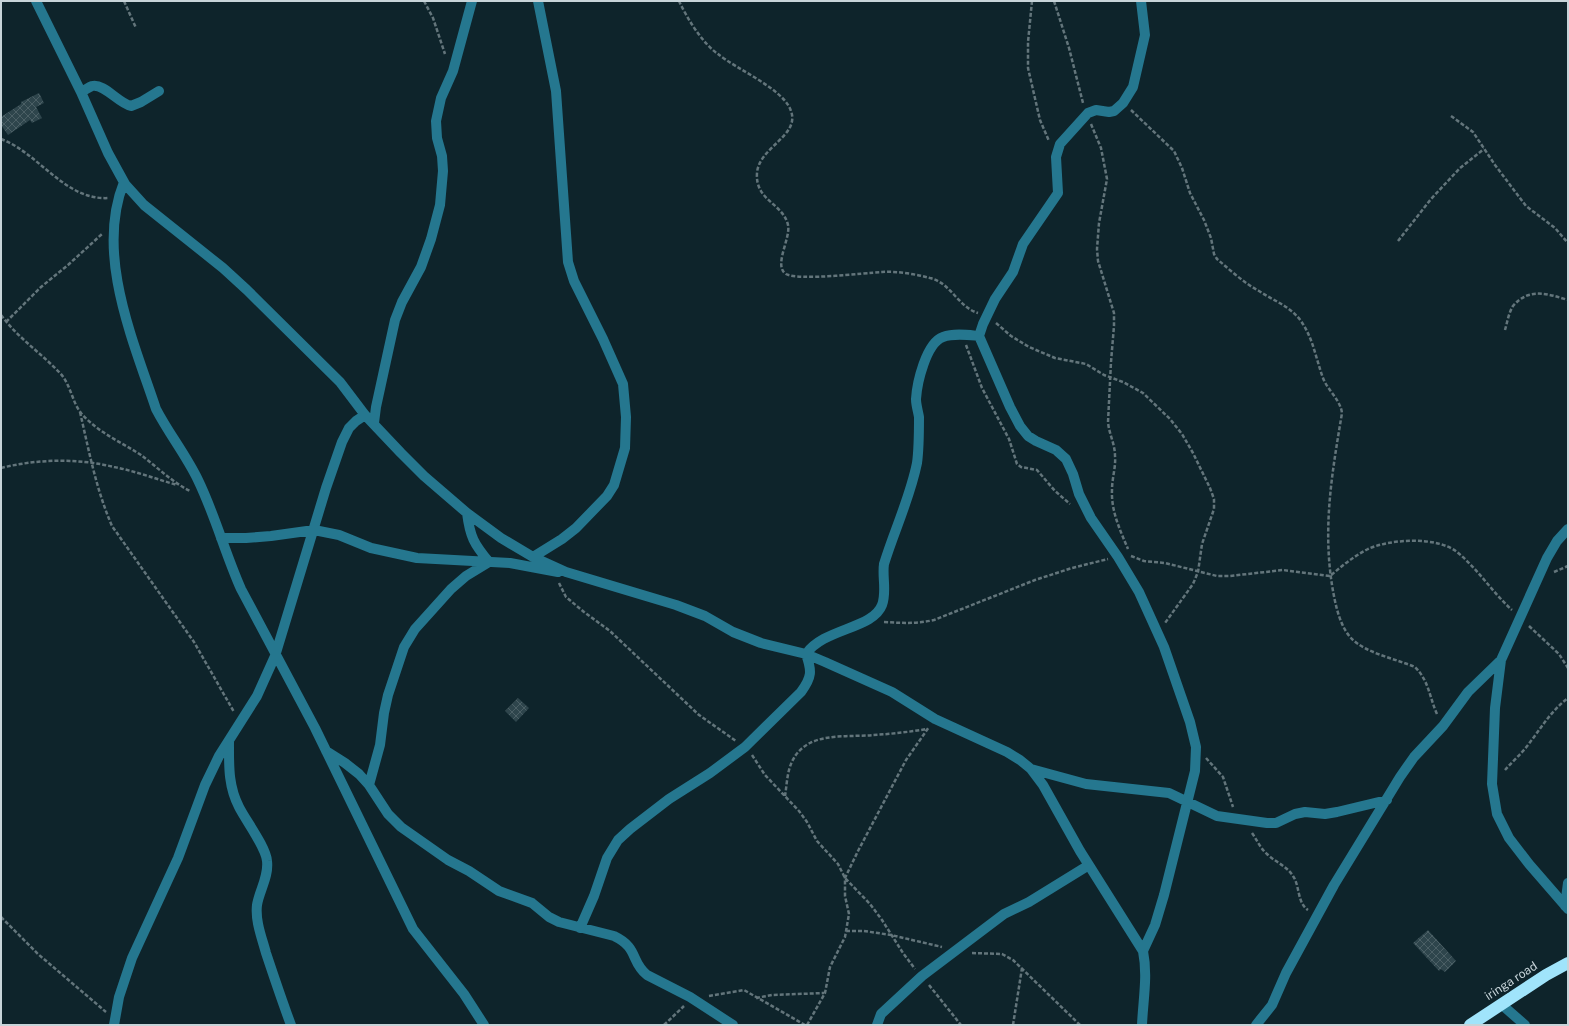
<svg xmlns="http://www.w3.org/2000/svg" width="1569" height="1026" font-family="'Public Sans',sans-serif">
  <defs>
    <pattern id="building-cross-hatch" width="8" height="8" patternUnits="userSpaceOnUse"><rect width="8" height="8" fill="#2e454c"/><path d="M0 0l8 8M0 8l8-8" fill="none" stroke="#4b5f65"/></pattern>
  </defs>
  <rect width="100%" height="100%" fill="#0e242b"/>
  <!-- building -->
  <path fill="url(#building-cross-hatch)" d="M39 93 44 103 36 107 42 118 32 123 30 120 8 135 1 125V117L21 104V102Z
    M518 698 529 708 516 722 505 711Z
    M1428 930 1456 961 1445 972 1441 969 1439 971 1413 943Z"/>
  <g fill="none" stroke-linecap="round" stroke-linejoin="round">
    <!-- path -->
    <path stroke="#63757b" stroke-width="2.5" stroke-dasharray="4 2" stroke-linecap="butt" d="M124 1 136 28
      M424 1 433 18 445 54
      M679 1C687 18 702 43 718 54 736 69 784 89 791 111 800 136 759 147 757 173 755 201 783 203 788 225 791 238 773 266 786 274 799 281 864 273 882 272 897 271 915 274 930 278 951 283 958 307 978 313
      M1032 1 1028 42V68L1040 120 1049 141
      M1054 1 1069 48 1083 103
      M1131 110 1174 151 1182 168 1190 193 1204 220 1211 238 1214 254 1217 259C1230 270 1244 283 1259 291 1274 301 1290 306 1301 321 1313 338 1316 359 1323 378 1328 391 1340 399 1342 413 1332 473 1322 529 1333 591 1336 607 1340 626 1351 638 1365 653 1396 659 1415 667 1429 681 1429 696 1437 714
      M1451 116 1473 132 1495 165 1526 206 1555 228 1568 243
      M1091 124 1101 148 1107 179 1099 223 1097 249 1098 261 1114 313V326L1111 362 1108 422C1109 434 1115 444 1115 456 1116 467 1112 478 1112 490 1111 511 1120 530 1128 549
      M1 139C39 153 65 201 109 198
      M1398 241 1431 199 1460 168 1484 149
      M1 315C18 338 41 353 60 373 71 385 72 402 81 413 97 432 121 442 141 455 157 467 172 482 190 491
      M6 322 41 287 68 265 102 234
      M996 323 1011 336 1029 347 1055 358 1086 364 1104 375 1123 382 1143 393 1170 419 1182 434 1193 453 1210 488 1214 499V509L1202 544 1198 572 1193 584 1165 623
      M1505 330C1507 323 1509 312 1513 306 1529 287 1548 294 1568 300
      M966 345 982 388 1009 439 1017 464 1021 467 1037 470 1055 491 1070 504
      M80 412C89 451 96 489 112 526L194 642 234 712
      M1 468C37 459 78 458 114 467 135 471 156 479 177 485
      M1131 556 1144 561 1165 563 1217 576H1230L1283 570 1330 576C1342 566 1354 556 1368 549 1390 539 1437 536 1457 552 1478 569 1492 592 1512 610
      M1554 572 1568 566
      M559 583 566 597 584 612 610 631 699 715 736 741
      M884 622C901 623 916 624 934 620L1035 580 1072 568 1108 559
      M1529 626 1559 654 1568 668
      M752 755 765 775 799 811 807 822 817 841 838 864 845 878 870 904 882 920 903 953 915 969
      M1206 758 1223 777 1233 807
      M1505 770C1512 762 1521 754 1528 745 1541 728 1551 711 1568 698
      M785 796C787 784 787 769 794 758 797 752 804 746 810 743 828 734 853 737 873 735 891 734 909 732 927 729
      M1252 833C1257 840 1260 848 1267 854 1275 862 1287 866 1293 876 1300 886 1297 903 1308 910
      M1 917 38 954 106 1012
      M846 931H864L891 935 942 947
      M972 953 1002 954 1013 960 1080 1025
      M929 985 961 1025
      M709 996 744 990 805 1025
      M756 998 772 995 824 993
      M664 1025 684 1006
      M807 1025 825 993 830 967 845 937 849 914 845 896V878L858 851 906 760 929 727
      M1013 1025 1022 968"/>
    <!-- minor -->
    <path stroke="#25778f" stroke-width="10" d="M36 1 81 92 108 153 125 184 144 205 223 268 247 290 340 382 365 415 401 453 424 476 467 513 501 538 533 557 566 572 676 605 705 616 733 632 761 643 806 654 825 662 892 692 935 719 1007 752 1020 760 1031 769 1043 785 1080 851 1143 951C1148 976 1143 1000 1142 1025
      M1141 1 1145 35 1133 87 1123 103 1114 111 1109 112 1096 110 1088 113 1060 144 1056 157 1058 193 1023 244 1013 272 995 299 983 324 979 336 1010 407 1020 426 1028 436 1036 441 1056 450 1066 459 1073 474 1079 494 1091 518 1118 557 1139 592 1164 647 1190 722 1196 747 1195 771 1164 895 1155 925 1143 951
      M81 92C85 90 89 87 92 86 104 83 118 103 131 106L141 102 159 91
      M124 182C95 254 133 340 156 409 169 434 186 455 198 480 215 515 225 553 241 589L315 728 413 929 464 994 484 1025
      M374 423 376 407 395 320 402 302 421 267 431 239 440 205 443 171 442 156 437 138 436 121 441 98 453 71 472 1
      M1568 529 1557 541 1547 558 1501 660 1495 708 1492 784 1497 814 1509 838 1529 864 1568 909
      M221 538H246L271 536 314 530 339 535 371 548 417 558 510 563 558 572
      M533 557 562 539 576 528 607 496 614 485 625 448 626 417 623 384 603 339 574 281 568 262 556 91 538 1
      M229 742C229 765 228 786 239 807 246 821 266 847 267 861 269 877 259 891 257 905 255 921 262 938 266 953 274 977 282 1001 291 1025
      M326 751 345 763 359 774 369 785 388 814 401 827 448 860 469 871 499 891 532 903 549 917 559 922 614 936C639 948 630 961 647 975L690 997 733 1025
      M1031 769 1086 784 1169 793 1217 816 1267 823H1276L1295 814 1305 812 1325 814 1337 812 1387 800
      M369 785 380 745 384 713 388 695 404 647 415 629 451 589 466 576 489 562C474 544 470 537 467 513
      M1565 906 1568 883
      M580 928 594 896 607 858 618 840 630 829 669 799 710 773 745 747 801 692C812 677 812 671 806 654 824 628 873 629 882 605 887 592 882 577 884 564 894 531 910 498 917 463 919 449 919 431 919 417 918 411 916 405 916 399 917 383 926 343 943 337 954 333 968 335 979 336
      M1501 1004 1525 1025
      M114 1025 119 997 132 958 178 858 205 785 219 756 257 696 275 656 326 488 342 442 349 428 356 421 365 415
      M877 1025 881 1014 922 976 1004 914 1029 902 1089 865
      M1256 1025 1272 1005 1286 973 1334 885 1400 777 1414 757 1443 726 1468 692 1501 660"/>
    <!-- highway -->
    <path stroke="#a0e4fb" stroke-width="12" d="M1470 1025 1546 975 1568 963"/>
  </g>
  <g text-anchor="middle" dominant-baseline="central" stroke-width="4" stroke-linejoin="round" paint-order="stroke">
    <!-- street labels -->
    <g font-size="12" fill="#c7d4d9" stroke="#0e242b">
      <text transform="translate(1511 981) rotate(-33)">iringa road</text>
    </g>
  </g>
  <!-- border -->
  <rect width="1569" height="1026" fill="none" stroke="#c7d4d9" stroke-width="4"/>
</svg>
